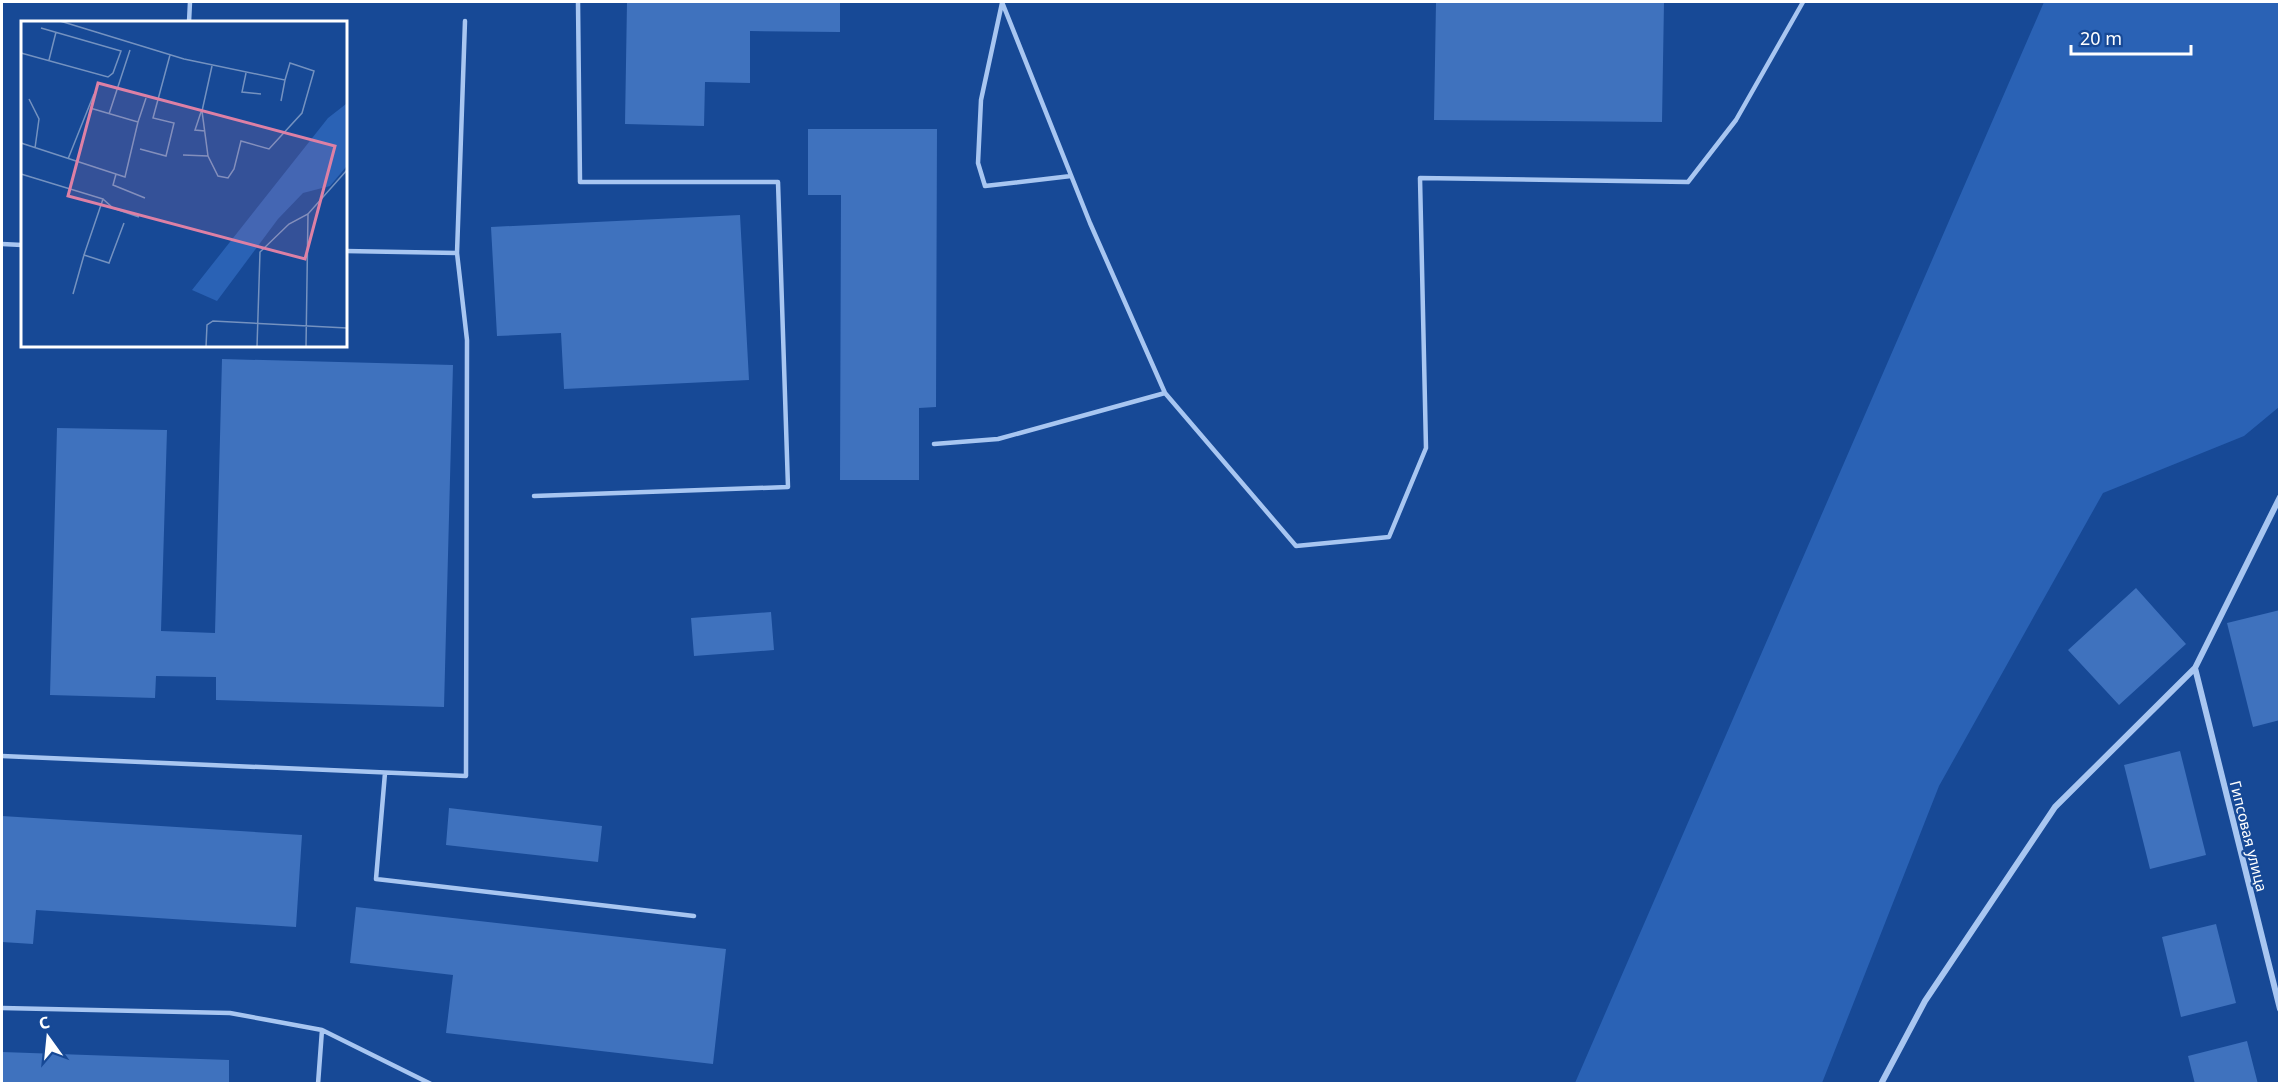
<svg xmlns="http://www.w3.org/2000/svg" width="2281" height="1085" font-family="'Noto Sans',sans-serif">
  <rect width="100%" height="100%" fill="#174996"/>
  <!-- green -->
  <path fill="#2a62b5" d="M2044 2H2279V407L2244 436 2103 493 1939 786 1822 1083H1575Z"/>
  <!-- building -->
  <path fill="#3f72be" d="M627 2H840V32L750 31V83L705 82 704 126 625 124Z
    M1436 2H1664L1662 122 1434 120Z
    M808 129H937L936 407 919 408V480H840L841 195H808Z
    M740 215 749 380 564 389 561 333 497 336 491 227Z
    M222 359 453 365 444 707 216 700V677L156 676 155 698 50 695 57 428 167 430 161 631 215 633Z
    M2136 588 2186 644 2119 705 2068 650Z
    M2280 610V720L2253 727 2227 623Z
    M771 612 774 650 694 656 691 618Z
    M2180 751 2206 855 2150 869 2124 765Z
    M449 808 602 826 598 862 446 845Z
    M2 816 302 835 296 927 36 910 33 944 2 942Z
    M356 907 726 949 713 1064 446 1033 453 975 350 963Z
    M2216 924 2236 1003 2181 1017 2162 937Z
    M2247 1041 2258 1084H2195L2188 1056Z
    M2 1052 229 1060V1084H2Z"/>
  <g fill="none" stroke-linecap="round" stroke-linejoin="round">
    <!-- lane -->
    <path stroke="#a8c6f1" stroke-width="4.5" d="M1002 2 1090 223 1165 393 1296 546 1389 537 1426 448 1420 178 1688 182 1736 120 1803 2
      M1002 3 981 100 978 163 985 186 1071 176
      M189 22 190 2
      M2 244 22 245
      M457 253 465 21
      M934 444 998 439 1165 393
      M534 496 788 487 778 182H580L578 2
      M2 756 466 776 467 340 457 253 345 251
      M385 773 376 879 694 916
      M2 1008 230 1013 322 1030 318 1084
      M322 1030 431 1084"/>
    <!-- street -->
    <path stroke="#a8c6f1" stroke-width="6" d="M2195 668 2280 1009
      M1881 1084 1925 1001 2055 807 2195 668 2280 497"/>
  </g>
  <g text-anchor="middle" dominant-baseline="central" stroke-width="4.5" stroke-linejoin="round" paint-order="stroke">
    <!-- street labels -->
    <g font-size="15" fill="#fff" stroke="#174996">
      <text transform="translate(2249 836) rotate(76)">Гипсовая улица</text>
    </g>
  </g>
  <!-- overview -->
  <g transform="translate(21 21)">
    <rect width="326" height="326" fill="#174996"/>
    <path d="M325 83V146L309 165 282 172 257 198 196 280 171 269 307 97Z" fill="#2a62b5"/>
    <path fill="none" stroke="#7492c0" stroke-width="1.5" d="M39 0 163 38 264 59 260 80M0 32 87 56 92 52 100 30 20 7M28 39 35 11M191 45 181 90 187 135 197 155 207 157 213 148 220 120 248 128 281 92 293 50 269 42 264 59M225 52 221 71 240 73M8 78 18 98 14 127M180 91 174 109 184 110M88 93 109 29M117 101 125 77M0 122 104 156 117 101 69 87M119 128 145 135 153 102 132 97 149 34M162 134 187 135M47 138 73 73M0 153 82 178 63 234 88 242 103 202M95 153 92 164 124 177M82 178 92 187 118 196M52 273 63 234M185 326 186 304 192 300 326 307M236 326 239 231 268 203 287 193 326 149M285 326 287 193"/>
    <path fill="#dd80a5" fill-opacity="0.15" stroke="#dd80a5" stroke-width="3" d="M77 62 314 125 284 238 47 175Z"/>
    <rect width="326" height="326" fill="none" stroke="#fff" stroke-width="3"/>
  </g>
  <!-- border -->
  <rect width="2281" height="1085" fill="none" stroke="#ffffff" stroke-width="6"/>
  <!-- north arrow -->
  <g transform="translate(48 1037) rotate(345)" stroke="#174996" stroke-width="4.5" paint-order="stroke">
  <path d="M0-4.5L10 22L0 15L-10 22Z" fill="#ffffff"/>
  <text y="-9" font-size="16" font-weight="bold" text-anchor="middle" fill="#ffffff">С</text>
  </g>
  <!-- scale -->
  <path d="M2071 45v9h120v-9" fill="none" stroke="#ffffff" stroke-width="3"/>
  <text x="2080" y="45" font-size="18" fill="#ffffff" stroke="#174996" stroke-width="4.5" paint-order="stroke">20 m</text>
</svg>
